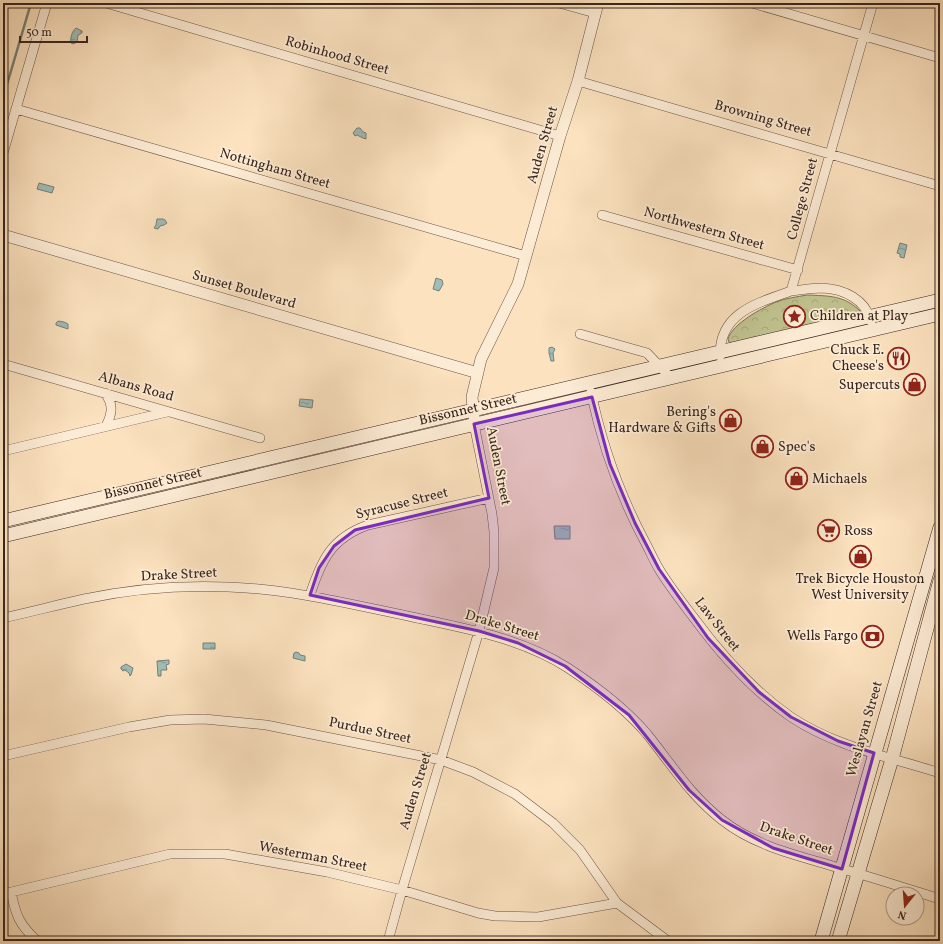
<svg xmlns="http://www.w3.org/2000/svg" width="943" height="944" font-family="Vollkorn,serif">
  <defs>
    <pattern id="park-crowns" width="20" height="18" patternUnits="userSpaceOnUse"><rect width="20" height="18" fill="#c1c390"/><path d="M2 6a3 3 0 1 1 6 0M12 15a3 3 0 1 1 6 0" fill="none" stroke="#a7a77c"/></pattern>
    <pattern id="water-ripples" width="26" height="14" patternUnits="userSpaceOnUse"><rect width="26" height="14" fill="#a0bdb7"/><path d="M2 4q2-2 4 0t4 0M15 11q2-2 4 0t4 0" fill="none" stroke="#839994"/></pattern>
  </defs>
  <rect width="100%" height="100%" fill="#fce2bf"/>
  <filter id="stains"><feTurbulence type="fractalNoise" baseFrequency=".005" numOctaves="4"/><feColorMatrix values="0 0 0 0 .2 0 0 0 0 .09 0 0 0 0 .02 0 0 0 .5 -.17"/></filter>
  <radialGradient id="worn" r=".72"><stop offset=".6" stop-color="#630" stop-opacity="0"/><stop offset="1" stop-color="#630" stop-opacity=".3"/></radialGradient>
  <!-- park -->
  <path fill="url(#park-crowns)" stroke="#7d7456" d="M807 295C828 296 844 295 860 311V314L737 344 729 342 728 339C732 324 762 308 776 302 786 298 797 297 807 295Z"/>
  <!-- water -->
  <path fill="url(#water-ripples)" stroke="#778079" d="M76 28 82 31V33L78 35 77 42 73 44 71 43C70 38 72 31 76 28Z
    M357 128H360L363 132 366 133V139L363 138 357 135 355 136 353 133Z
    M39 183 54 187 52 193 37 189Z
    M157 219H163L165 220 167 223 164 225 160 226 158 229 154 228 156 225Z
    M900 243 907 245 904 258 900 257V254L897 253Z
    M436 278 442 280 443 284 439 291 433 289Z
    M58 321 64 322 68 324V329L56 325V323Z
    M552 347 555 349 553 353 554 361H551L549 353V348Z
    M300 399 313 400 312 408 299 406Z
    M554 526H570V539H555Z
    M203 643H215V649H203Z
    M296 652 299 653 300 655 305 656V661L293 658 294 653Z
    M169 660V664L166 665 167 670H161V676H158L157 661Z
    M126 664 133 668 131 675 130 676 129 673 125 670 123 671 121 669V667Z"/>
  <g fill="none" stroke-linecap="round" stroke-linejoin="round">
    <!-- stream -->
    <path stroke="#778079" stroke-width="2.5" d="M3 98 31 3"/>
    <defs>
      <path id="minor" d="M106 3 560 136
        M559 3 595 13
        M752 3 940 58
        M578 81 940 186
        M16 109 526 256
        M3 153 47 3
        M602 215 798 270
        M791 291C801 290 812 288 822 288 844 289 865 299 871 321
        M580 334 647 353 670 377
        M720 356C719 313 757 303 791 291L873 3
        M3 364 260 438
        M591 392C602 445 620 495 645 542 650 551 654 561 659 569 669 586 682 602 694 618 722 656 752 690 791 717 836 747 890 757 940 773
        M105 393C114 405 112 414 106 426
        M3 451 167 412
        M310 595C321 561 331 538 368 525L489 498
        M3 618C30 612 57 605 84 599 131 589 180 585 228 587 292 589 354 605 417 618 469 629 523 639 568 668 597 687 625 708 647 734 672 765 690 795 722 820 755 846 796 855 836 867 871 877 905 888 940 899
        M3 756 129 727 170 720 204 719 266 725 441 760 473 772 515 794 553 823 580 850 617 903 668 941
        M11 892C16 916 19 924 37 941
        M3 894 170 854H225L327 872 402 890 478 913 495 916 538 917 617 903
        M388 941 402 890 479 631 494 568V532L492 514 474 424"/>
      <path id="tertiary" d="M3 235 478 373
        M474 417 472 397 481 359 518 284 560 136 578 81 598 3"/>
      <path id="secondary" d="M3 521 940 300
        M3 536 940 314
        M821 941 940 527
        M838 941 892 759 940 580"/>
    </defs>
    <!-- minor casing -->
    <use href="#minor" stroke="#6a5446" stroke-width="10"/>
    <!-- tertiary casing -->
    <use href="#tertiary" stroke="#6a5446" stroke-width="12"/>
    <!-- secondary casing -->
    <use href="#secondary" stroke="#39251d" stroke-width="14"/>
    <!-- minor -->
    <use href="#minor" stroke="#fdecd5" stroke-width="9"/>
    <!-- tertiary -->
    <use href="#tertiary" stroke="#fdecd5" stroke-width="11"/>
    <!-- secondary -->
    <use href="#secondary" stroke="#fdecd5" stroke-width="13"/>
  </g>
  <!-- marked area -->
  <path fill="#7b2cbf" fill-opacity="0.2" stroke="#7b2cbf" stroke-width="3" stroke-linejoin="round" d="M592 397 610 464 635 523 659 569 708 638 759 692 791 717 838 741 874 753 842 869 773 848 722 820 689 790 629 715 565 666 518 643 479 631 310 595 319 568 334 546 355 530 489 498 474 424Z"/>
  <!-- icons -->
  <defs>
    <symbol id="sight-ring" viewBox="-11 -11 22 22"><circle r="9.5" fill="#fdecd5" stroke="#8f2418" stroke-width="1.5"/><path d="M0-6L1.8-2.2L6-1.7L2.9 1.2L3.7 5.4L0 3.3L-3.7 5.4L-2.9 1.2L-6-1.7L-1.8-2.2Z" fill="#8f2418"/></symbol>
    <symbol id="restaurant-ring" viewBox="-11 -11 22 22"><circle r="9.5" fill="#fdecd5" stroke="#8f2418" stroke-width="1.5"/><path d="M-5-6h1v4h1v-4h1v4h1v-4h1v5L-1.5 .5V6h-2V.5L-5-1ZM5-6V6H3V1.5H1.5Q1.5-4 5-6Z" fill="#8f2418"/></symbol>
    <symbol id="shop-ring" viewBox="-11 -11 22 22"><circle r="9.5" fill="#fdecd5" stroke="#8f2418" stroke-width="1.5"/><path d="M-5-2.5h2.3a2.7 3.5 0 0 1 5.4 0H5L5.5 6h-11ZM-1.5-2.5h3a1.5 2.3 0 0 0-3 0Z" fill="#8f2418"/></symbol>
    <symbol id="supermarket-ring" viewBox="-11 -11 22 22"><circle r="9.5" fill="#fdecd5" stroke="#8f2418" stroke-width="1.5"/><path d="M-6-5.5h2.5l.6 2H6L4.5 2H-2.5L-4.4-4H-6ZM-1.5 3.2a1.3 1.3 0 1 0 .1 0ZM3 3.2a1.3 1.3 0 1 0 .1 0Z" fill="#8f2418"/></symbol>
    <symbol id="bank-ring" viewBox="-11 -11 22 22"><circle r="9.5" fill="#fdecd5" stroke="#8f2418" stroke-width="1.5"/><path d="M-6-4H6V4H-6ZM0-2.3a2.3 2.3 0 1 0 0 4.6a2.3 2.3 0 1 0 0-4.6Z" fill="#8f2418"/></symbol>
  </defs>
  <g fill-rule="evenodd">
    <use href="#sight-ring" x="782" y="304" width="25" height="25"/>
    <use href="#restaurant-ring" x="886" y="346" width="25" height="25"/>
    <use href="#shop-ring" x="902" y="372" width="25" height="25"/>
    <use href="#shop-ring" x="718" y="408" width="25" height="25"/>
    <use href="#shop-ring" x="750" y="434" width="25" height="25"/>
    <use href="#shop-ring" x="784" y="466" width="25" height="25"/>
    <use href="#supermarket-ring" x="816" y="518" width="25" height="25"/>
    <use href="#shop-ring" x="848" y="544" width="25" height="25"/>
    <use href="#bank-ring" x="860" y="624" width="25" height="25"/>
  </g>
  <g text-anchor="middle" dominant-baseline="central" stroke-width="3.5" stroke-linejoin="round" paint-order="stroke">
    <!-- street labels -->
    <g font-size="14" fill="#39251d" stroke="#fdecd5">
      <text transform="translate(337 56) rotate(16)">Robinhood Street</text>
      <text transform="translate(763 119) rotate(16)">Browning Street</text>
      <text transform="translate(543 145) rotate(-74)">Auden Street</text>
      <text transform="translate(275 169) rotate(16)">Nottingham Street</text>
      <text transform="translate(803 199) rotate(-75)">College Street</text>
      <text transform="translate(704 229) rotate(16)">Northwestern Street</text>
      <text transform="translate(244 290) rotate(16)">Sunset Boulevard</text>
      <text transform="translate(136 387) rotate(16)">Albans Road</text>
      <text transform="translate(468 410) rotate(-13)">Bissonnet Street</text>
      <text transform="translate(498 466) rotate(79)">Auden Street</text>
      <text transform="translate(153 484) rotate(-13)">Bissonnet Street</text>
      <text transform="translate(402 504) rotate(-14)">Syracuse Street</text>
      <text transform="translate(179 575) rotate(-3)">Drake Street</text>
      <text transform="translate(717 625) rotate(52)">Law Street</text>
      <text transform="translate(502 626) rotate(17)">Drake Street</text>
      <text transform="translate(865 729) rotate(-74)">Weslayan Street</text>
      <text transform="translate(370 731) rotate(12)">Purdue Street</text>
      <text transform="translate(416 791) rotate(-73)">Auden Street</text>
      <text transform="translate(796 839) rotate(19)">Drake Street</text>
      <text transform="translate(313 857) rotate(11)">Westerman Street</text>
    </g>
    <!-- poi labels -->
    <g font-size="14" fill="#39251d" stroke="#fdecd5" text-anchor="start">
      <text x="810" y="316">Children at Play</text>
      <text x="884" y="350" text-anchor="end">Chuck E.<tspan x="884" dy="16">Cheese's</tspan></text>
      <text x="900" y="385" text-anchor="end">Supercuts</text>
      <text x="716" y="412" text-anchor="end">Bering's<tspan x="716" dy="16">Hardware &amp; Gifts</tspan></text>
      <text x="778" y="447">Spec's</text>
      <text x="812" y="479">Michaels</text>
      <text x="844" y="531">Ross</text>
      <text x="860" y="579" text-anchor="middle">Trek Bicycle Houston<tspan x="860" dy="16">West University</tspan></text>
      <text x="858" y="636" text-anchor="end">Wells Fargo</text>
    </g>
  </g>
  <!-- margin -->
  <rect width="943" height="944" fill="none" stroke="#fce2bf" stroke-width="16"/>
  <rect x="4" y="4" width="935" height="936" fill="none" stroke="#39251d" stroke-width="2"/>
  <rect x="8" y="8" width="927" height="928" fill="none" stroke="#39251d"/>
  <!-- north arrow -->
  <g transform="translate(905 906) rotate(197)"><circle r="19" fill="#fdecd5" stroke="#af9c8b"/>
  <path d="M0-3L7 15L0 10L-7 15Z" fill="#8f2418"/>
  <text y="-6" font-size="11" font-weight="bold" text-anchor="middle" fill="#39251d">N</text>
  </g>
  <!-- scale -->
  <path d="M20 36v6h67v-6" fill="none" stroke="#39251d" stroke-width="2"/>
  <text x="26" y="36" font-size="12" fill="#39251d" stroke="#fdecd5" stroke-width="3" paint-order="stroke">50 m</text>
  <rect width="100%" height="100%" filter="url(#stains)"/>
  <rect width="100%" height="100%" fill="url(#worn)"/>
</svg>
